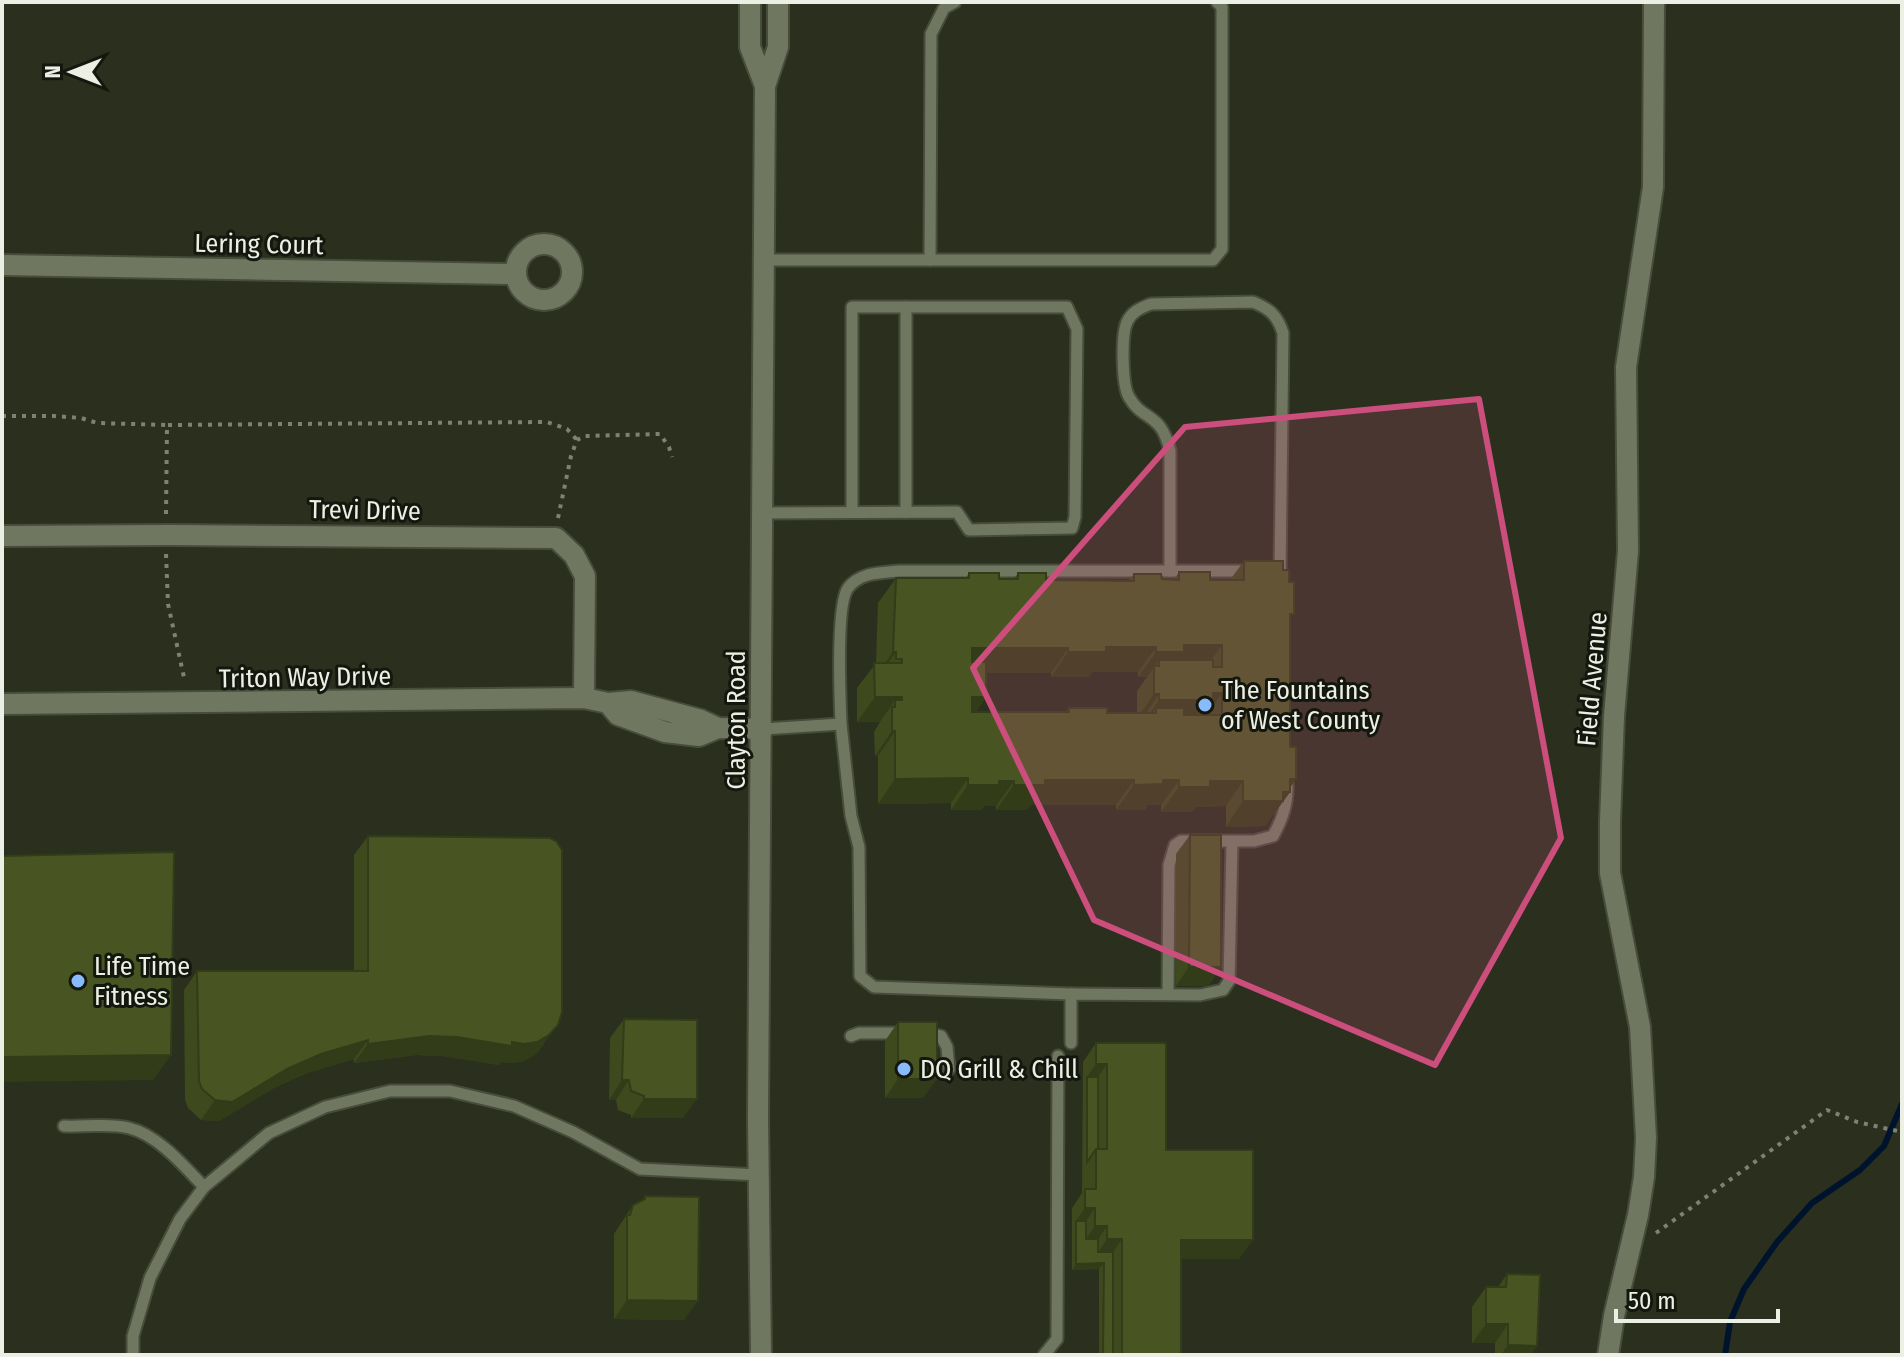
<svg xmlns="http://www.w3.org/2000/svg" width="1904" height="1357" font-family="'Fira Sans Condensed',sans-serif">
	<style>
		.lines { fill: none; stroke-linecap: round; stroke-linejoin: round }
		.stream { stroke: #00132d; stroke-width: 6 }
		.service-casing { stroke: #474c3b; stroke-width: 15 }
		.minor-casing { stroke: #474c3b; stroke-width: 24 }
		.secondary-casing { stroke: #474c3b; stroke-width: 24 }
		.path { stroke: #7d8272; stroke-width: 4; stroke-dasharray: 4 6; stroke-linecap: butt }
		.service { stroke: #707761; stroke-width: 11 }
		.minor { stroke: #707761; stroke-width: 20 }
		.secondary { stroke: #707761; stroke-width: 20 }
		.wall { fill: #3e491e; fill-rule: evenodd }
		.shaded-wall { fill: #323c18 }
		.building { fill: #485523; stroke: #323c18; stroke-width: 2; fill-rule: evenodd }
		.marked { fill: #cc4e7d; fill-opacity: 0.2; stroke: #cc4e7d; stroke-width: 6; stroke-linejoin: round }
		.poi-dot { fill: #87bbfb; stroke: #14170e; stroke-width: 3 }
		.labels { text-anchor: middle; stroke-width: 6; stroke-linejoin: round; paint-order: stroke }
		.street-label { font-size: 26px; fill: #ecf0e4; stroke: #14170e }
		.poi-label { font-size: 26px; fill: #ecf0e4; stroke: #14170e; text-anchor: start }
	</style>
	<rect width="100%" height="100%" fill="#2a301d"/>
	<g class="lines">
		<path class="stream" d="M1725 1355 1730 1322 1744 1289 1777 1242 1812 1203 1860 1170 1884 1146 1902 1104"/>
		<defs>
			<g id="service">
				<path d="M763 260H1213L1222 249V7L1217 2"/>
				<path d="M930 260 931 34 944 8 955 2"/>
				<path d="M906 512V307"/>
				<path d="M763 513 957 512 969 530 1072 528 1075 517 1077 329 1067 307H852V512"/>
				<path d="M1170 571V451C1161 411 1143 422 1129 397 1122 386 1121 335 1127 322 1132 311 1141 308 1151 304L1253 302C1270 309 1277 315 1283 333L1280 574"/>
				<path d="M841 724 851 816 859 847 860 976 874 987 1071 994"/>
				<path d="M763 729 841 724C840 700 836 604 848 588 860 572 881 573 899 571H1251"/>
				<path d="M1168 994 1169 865 1175 845 1181 841H1254L1273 836C1283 818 1288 803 1287 782"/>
				<path d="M925 1033 941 1036 947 1047 949 1069"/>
				<path d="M851 1036 859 1033H904"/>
				<path d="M1071 1043V994L1200 995 1223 990 1229 981 1232 842"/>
				<path d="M64 1126C85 1127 109 1123 129 1128 158 1135 184 1166 204 1187"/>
				<path d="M133 1355V1336L150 1278 180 1219 204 1187 269 1133 325 1107 390 1091H450L514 1106 573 1132 640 1169 759 1175"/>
				<path d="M1044 1355 1057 1339 1058 1056"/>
			</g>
			<g id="minor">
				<circle cx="544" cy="272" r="28"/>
				<path d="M2 265 516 274"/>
				<path d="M2 536 170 535 556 538 574 555 585 576 584 698"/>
				<path d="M608 703 618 715 665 732 699 736 718 728"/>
				<path d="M2 704 584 698 608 703 631 701 701 720 718 728 763 729"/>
				<path d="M1608 1355 1614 1316 1638 1215 1644 1177 1646 1138 1640 1027 1610 873V822L1614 716 1628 551 1626 367 1653 187 1654 2"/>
			</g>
			<g id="secondary">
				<path d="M750 2V47L765 86"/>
				<path d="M761 1355 758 1118 765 86 778 47V2"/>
			</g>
		</defs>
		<use href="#service" class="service-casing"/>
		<use href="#minor" class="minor-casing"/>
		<use href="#secondary" class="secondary-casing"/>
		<g class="path">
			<path d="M2 416H54L81 418 97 423 167 425"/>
			<path d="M166 514 167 425 547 422 567 429 577 440"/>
			<path d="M558 518 571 456 577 440 585 436 660 434 669 447 672 457"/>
			<path d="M166 554 168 604 185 682"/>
			<path d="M1656 1233 1827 1110 1857 1122 1902 1132"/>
		</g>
		<use href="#service" class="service"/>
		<use href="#minor" class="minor"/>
		<use href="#secondary" class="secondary"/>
	</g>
	<g class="wall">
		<path d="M1244 561 1283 570 1290 619V747L1296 779 1290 788V792L1265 826 1226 827V806L1196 807 1192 812H1161V805H1148L1145 810H1116V805H1031L1027 810H996V806H984L981 810H951V803L878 804V756H875L874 732 880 722H857V688L876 663 878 603 896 578H966L969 573 999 579H1014L1018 573 1046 580H1129L1134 574 1162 579 1174 580 1179 572 1210 580H1230ZM1092 672H1138V677H1147L1137 691V713H1107L1069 708 1066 712H976L986 697V673H1051V677H1089Z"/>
		<path d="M1190 835 1221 967 1208 986H1176V854Z"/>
		<path d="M368 836 544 1044 536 1054 524 1061 511 1063 501 1062 499 1065 443 1056 416 1055 354 1063V1059L307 1073 274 1088 219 1121 201 1120 188 1108 185 1100 184 990 197 971H354V855Z"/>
		<path d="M624 1019 683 1118H631V1115L618 1110 616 1100H609L610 1038Z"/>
		<path d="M898 1022 923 1098H885V1041Z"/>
		<path d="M1096 1043 1239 1259H1181V1355H1099V1269L1072 1270V1208L1082 1193 1083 1062Z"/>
		<path d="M645 1196 684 1320 614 1319V1234L633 1205 643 1201Z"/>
		<path d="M1507 1274 1531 1355H1495V1343H1472V1307L1486 1287H1498Z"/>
	</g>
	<g class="shaded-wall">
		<path d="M1184 645H1222L1204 670 1159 666V660L1147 677H1138L1156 652Z"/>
		<path d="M1106 647H1156L1138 672H1092L1089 677H1051L1068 652Z"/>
		<path d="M972 648H1068L1051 673H954Z"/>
		<path d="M893 652H896L878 677H875Z"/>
		<path d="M1213 693H1222L1205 718 1156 713V708L1144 725H1142L1159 700Z"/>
		<path d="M1154 694H1159L1142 719H1137Z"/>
		<path d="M875 697H902L895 706V700L880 722H857Z"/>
		<path d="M972 697H986L968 723Z"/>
		<path d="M892 731H895L878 756H875Z"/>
		<path d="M968 778 951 803 878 804 895 779Z"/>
		<path d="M1290 779H1296L1286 792H1290L1265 826 1226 827 1243 801Z"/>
		<path d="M1045 780H1134L1116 805H1031L1027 810H996L1014 785Z"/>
		<path d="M1163 780H1179L1161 805H1148L1145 810H1116L1134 785Z"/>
		<path d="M999 781H1014L996 806H984L981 810H951L968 785Z"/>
		<path d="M1210 781H1243L1226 806 1196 807 1192 812H1161L1179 787Z"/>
		<path d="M1189 967H1221L1208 986H1176Z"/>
		<path d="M558 1025 536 1054 524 1061 511 1063 501 1062 499 1065 443 1056 416 1055 354 1063 368 1044 429 1036 457 1037 512 1042Z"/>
		<path d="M368 1040 354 1059 307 1073 274 1088 219 1121 201 1120 215 1100 321 1054Z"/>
		<path d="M171 1055 153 1080 2 1082V1057Z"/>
		<path d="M1096 1064H1107L1094 1083 1087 1077Z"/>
		<path d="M898 1079H937L923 1098H885Z"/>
		<path d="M622 1080H629L616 1100H609Z"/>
		<path d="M644 1099H697L683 1118H631Z"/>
		<path d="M1085 1208H1095L1082 1227 1076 1221Z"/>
		<path d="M1095 1226H1107L1094 1245H1082Z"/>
		<path d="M1107 1239H1122L1109 1258H1094Z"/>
		<path d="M1181 1240H1253L1239 1259H1168Z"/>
		<path d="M1104 1263 1099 1269 1072 1270 1076 1264Z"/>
		<path d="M627 1300 698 1301 684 1320 614 1319Z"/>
		<path d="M1486 1324H1508L1495 1343H1472Z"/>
		<path d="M1508 1345 1537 1346 1531 1355H1501Z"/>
	</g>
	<g class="building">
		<path d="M1244 561H1283V570H1289V582H1294V614H1290V747H1296V779H1290V792H1283V801H1243V781H1210V787H1179V780H1163V784L1134 785V780H1045V785H1014V781H999V785H968V778L895 779V731H892V707H895V700H902V697H875L874 663H902V659H896V652H893L896 578H969V573H999V579H1018V573H1046V580L1134 581V574H1161L1162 579 1179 580V572H1210V580H1244ZM1184 645H1222V667H1213V660H1159V666H1154V694H1159V700H1213V693H1222V715H1184V708H1156V713H1107V708H1069V712H972V697H986V662H972V648H1068V652H1106V647H1156V652H1184Z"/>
		<path d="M1190 835H1221V967H1189Z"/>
		<path d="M368 836 550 838 556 841 562 850V1012L558 1025 549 1035 537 1042 524 1044 512 1042V1046L457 1037 429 1036 368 1044V1040L321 1054 287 1069 232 1102 215 1100 202 1089 199 1081 197 971H368Z"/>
		<path d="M174 852 171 1055 2 1057V856Z"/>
		<path d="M624 1019 697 1020V1099H644V1096L631 1091 629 1080H622Z"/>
		<rect x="898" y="1022" width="39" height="57"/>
		<path d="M1096 1043H1166V1150H1253V1240H1181V1355H1122V1239H1107V1226H1095V1208H1085V1189H1096V1149H1107V1064H1096Z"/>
		<path d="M1087 1077H1098V1149H1096L1087 1162Z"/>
		<path d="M645 1196 699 1197 698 1301 627 1300V1215H630L633 1205 645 1199Z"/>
		<path d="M1076 1221H1086V1239H1098V1252H1113V1355H1103L1104 1263 1076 1264Z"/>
		<path d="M1507 1274 1540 1275 1537 1346 1508 1345V1324H1486V1287H1506Z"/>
	</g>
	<path class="marked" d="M1479 399 1561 838 1435 1065 1094 920 973 668 1185 427Z"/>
	<g class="poi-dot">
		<circle cx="1205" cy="705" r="8"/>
		<circle cx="78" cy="981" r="8"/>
		<circle cx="904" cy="1069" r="8"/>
	</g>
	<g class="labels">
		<g class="street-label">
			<text transform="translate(259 244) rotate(1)" y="9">Lering Court</text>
			<text transform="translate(365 510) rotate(1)" y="9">Trevi Drive</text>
			<text transform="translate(305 677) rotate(-1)" y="9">Triton Way Drive</text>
			<text transform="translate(1592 679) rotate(-85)" y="9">Field Avenue</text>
			<text transform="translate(736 720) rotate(-90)" y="9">Clayton Road</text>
		</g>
		<g class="poi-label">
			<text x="1221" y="699">The Fountains<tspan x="1221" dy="30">of West County</tspan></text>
			<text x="94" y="975">Life Time<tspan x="94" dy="30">Fitness</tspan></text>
			<text x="920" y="1078">DQ Grill &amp; Chill</text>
		</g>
	</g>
	<rect width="1904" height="1357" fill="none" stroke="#ecf0e4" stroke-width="8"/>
	<g transform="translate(72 72) rotate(270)" stroke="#14170e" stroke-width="6" paint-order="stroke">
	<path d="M0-6L14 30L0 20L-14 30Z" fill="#ecf0e4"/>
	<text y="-12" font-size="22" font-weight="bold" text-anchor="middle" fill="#ecf0e4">N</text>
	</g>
	<path d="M1616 1309v12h162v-12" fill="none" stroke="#ecf0e4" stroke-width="4"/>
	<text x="1628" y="1309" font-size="24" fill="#ecf0e4" stroke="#14170e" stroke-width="6" paint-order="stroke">50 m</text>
</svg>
